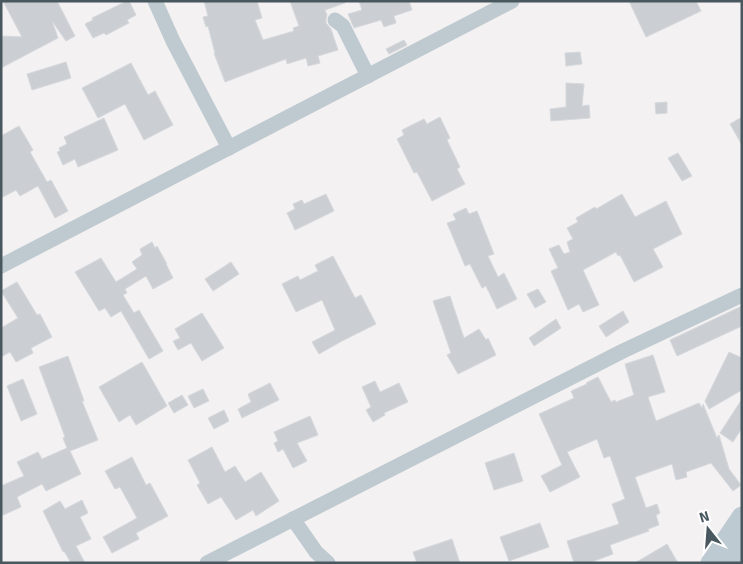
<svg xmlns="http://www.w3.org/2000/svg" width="743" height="564" font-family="Signika,sans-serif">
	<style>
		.building { fill: #cbcfd3; stroke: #d5d8dc }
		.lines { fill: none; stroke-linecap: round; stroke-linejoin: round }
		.street { stroke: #bfcad0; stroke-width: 15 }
		.secondary { stroke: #bdcad2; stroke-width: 21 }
	</style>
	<rect width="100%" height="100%" fill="#f3f1f1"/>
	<g class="building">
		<path d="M3 1H57L75 36 66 41 52 21 58 38 1 68V36L22 37Z"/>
		<path d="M127 1H129L136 15 127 20 129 23 106 35 104 33 93 38 85 24 93 20 92 18Z"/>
		<path d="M204 1H257L262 18 255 20 263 40 294 31 293 28 299 26 290 1H345V3L325 10 327 15 326 19V23L331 29 338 50 318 56 320 63 308 66 306 58 287 64 286 59 225 82 214 53H215L208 26 206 27 203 17 208 16Z"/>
		<path d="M359 1H409L412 10 394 16 396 23 384 27 381 20 354 28 348 14 362 10Z"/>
		<path d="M629 1H696L701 11 646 37Z"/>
		<path d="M404 40 407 45 389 54 386 49Z"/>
		<path d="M580 52 582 64 566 66 565 53Z"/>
		<path d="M66 62 71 78 32 90 27 74Z"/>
		<path d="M131 63 148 95 155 91 173 125 144 140 125 104 98 118 82 88Z"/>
		<path d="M566 83 584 84 582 106 589 105 590 118 551 121 550 109 566 107Z"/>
		<path d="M667 102V113L656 114 655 103Z"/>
		<path d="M440 117 450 138 447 140 460 167 457 169 465 184 432 201 417 172 414 173 397 139 404 135 402 130 424 119 427 124Z"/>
		<path d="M742 117V145L730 124Z"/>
		<path d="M104 118 118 150 78 167 75 159 63 165 57 152 60 151 59 148 67 144 64 137Z"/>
		<path d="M19 126 33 150 30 152 47 182 51 180 68 211 55 218 38 186 20 196 16 190 1 198V136Z"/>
		<path d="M678 153 692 176 682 181 668 158Z"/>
		<path d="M326 194 334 211 295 230 287 213 295 209 293 204 302 200 304 204Z"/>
		<path d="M622 194 635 217 666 201 682 234 653 249 663 267 634 282 620 255 618 256 616 252 583 270 599 305 583 312 579 304 568 310 551 271 558 268 549 249 559 245 564 254 570 252 567 242 573 239 567 228 578 222 576 218 595 207 596 209Z"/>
		<path d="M466 208 469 214 477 211 494 254 488 256 498 277 504 273 517 299 497 309 486 286 482 288 470 264 465 266 447 223 456 220 453 214Z"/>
		<path d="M152 242 155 248 157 246 167 264H166L173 278 153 289 146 276 125 289 127 293 123 295 134 313 139 310 163 351 149 359 121 311 111 317 105 308 99 311 75 272 101 258 116 282 137 269 132 262 142 255 140 249Z"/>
		<path d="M333 256 355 298 361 295 376 324 342 341 319 354 312 342 335 330 322 300 296 312 282 284 298 276 300 280 318 271 315 265Z"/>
		<path d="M231 262 239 274 213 291 205 279Z"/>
		<path d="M17 282 37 315 40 314 52 337 31 348 33 353 16 362 10 352 1 357V328L18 318 1 291Z"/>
		<path d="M538 289 546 302 535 308 527 294Z"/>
		<path d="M450 296 464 338 479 329 486 340 488 338 496 355 458 374 447 355 451 353 433 301Z"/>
		<path d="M742 306V326L677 356 670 340Z"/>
		<path d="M623 311 629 322 606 337 599 326Z"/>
		<path d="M202 313 224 348 202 361 191 343 178 350 173 341 180 338 175 329Z"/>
		<path d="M556 319 561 328 534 346 529 338Z"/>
		<path d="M729 352 742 358V390L709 409 705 401Z"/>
		<path d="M653 355 665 392 648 397 656 421 699 403 702 408 703 404 717 438 719 435 729 469 741 485 733 491 711 463 686 472 687 477 676 480 672 464 635 477 646 508 657 504 660 513 656 515 659 525 648 529 649 531 610 545 613 554 589 563H574L567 541 619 524 612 504 625 499 610 456 604 458 597 439 567 452 580 477 550 492 541 476 562 465 539 414 574 398 571 391 587 384 586 383 598 377 611 402 615 400 616 402 634 395 625 364Z"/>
		<path d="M68 356 84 401H82L98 440 70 451 81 474 46 491 42 484 17 497 21 507 1 516V486L24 476 17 462 38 452 42 459 67 448 63 438 65 437 61 426 39 367Z"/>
		<path d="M142 362 167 406 136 425 130 415 119 422 99 387Z"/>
		<path d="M23 379 37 414 21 421 7 386Z"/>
		<path d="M375 381 380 392 399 383 408 402 384 413 385 415 373 422 366 410 371 407 362 387Z"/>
		<path d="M270 383 279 400 242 418 238 409 251 402 248 394Z"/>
		<path d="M203 389 209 401 194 408 188 396Z"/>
		<path d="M182 395 188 405 174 413 168 403Z"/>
		<path d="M742 399V428L733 442 720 433Z"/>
		<path d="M224 410 229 421 214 429 208 418Z"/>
		<path d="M310 416 318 435 297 443 307 461 293 468 283 449 278 452 274 443 278 441 274 432Z"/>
		<path d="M212 447 225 472 235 466 245 482 261 472 279 501 256 516 253 510 236 520 221 497 208 504 197 485 200 483 188 460Z"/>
		<path d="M514 453 523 481 494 490 485 463Z"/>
		<path d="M132 457 146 485 150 483 168 516 136 533 139 539 112 553 103 537 137 518 120 487 115 489 105 471Z"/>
		<path d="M82 500 88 513 80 517 91 539 76 546 85 563H71L64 551 63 552 43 511 60 501 65 509Z"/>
		<path d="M540 523 549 547 509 561 500 537Z"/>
		<path d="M452 539 460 563H417L413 552Z"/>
		<path d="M667 544 678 563H635L662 547Z"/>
	</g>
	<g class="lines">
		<g class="street">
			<path d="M155 1 173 41 229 148"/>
			<path d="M335 20 343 26 368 76"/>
			<path d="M1 266 512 1"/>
			<path d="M293 519 316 552 328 563"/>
			<path d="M207 563 623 351 742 295"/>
		</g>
		<g class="secondary">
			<path d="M711 563 742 517"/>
			<path d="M732 563 742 548"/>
		</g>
	</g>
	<rect width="743" height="564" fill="none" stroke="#49575f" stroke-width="5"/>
	<g transform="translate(708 529) rotate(343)" stroke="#ffffff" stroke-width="4" paint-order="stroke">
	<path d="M0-4L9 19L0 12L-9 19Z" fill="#49575f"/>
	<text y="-8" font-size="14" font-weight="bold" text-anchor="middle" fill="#49575f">N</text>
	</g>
</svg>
